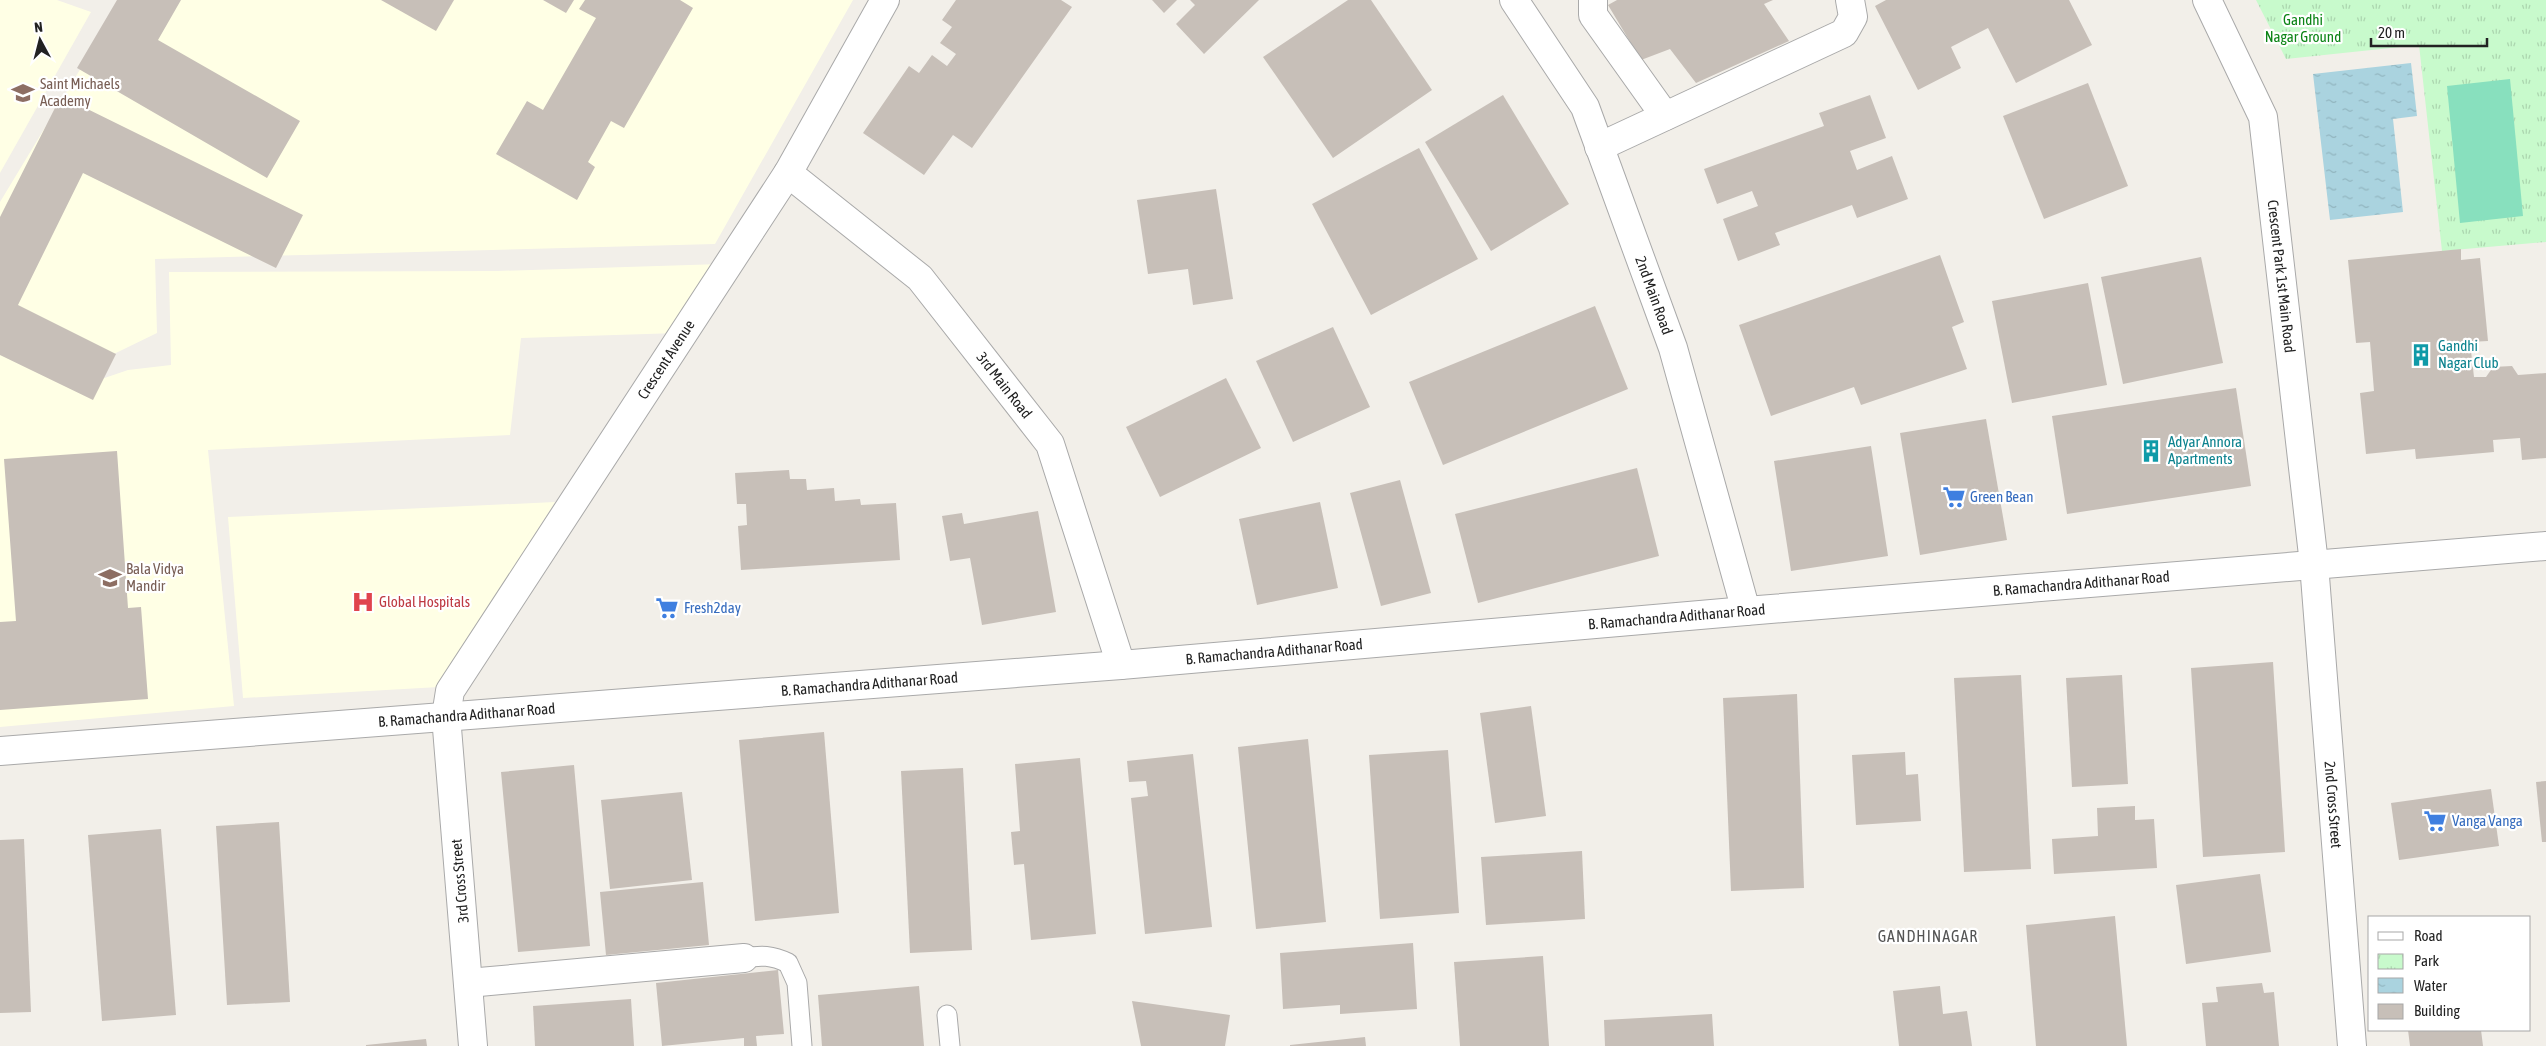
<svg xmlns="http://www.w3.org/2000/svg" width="2546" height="1046" font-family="'Asap Condensed',sans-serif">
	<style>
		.education { fill: #ffffe5 }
		.park { fill: url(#park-tufts) }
		.pitch { fill: #88e0be }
		.water { fill: url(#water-ripples) }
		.building { fill: #c7bfb8 }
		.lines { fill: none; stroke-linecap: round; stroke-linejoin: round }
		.lane-casing { stroke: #a9a9a9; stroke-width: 21 }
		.street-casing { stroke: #a9a9a9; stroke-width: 30 }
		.lane { stroke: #fff; stroke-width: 19 }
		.street { stroke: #fff; stroke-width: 28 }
		.labels { text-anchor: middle; stroke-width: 4.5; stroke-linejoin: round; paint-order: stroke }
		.park-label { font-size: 15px; fill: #0c8416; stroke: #fff }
		.education-label { font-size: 15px; fill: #785e54; stroke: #fff; text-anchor: start }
		.street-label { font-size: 15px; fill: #222; stroke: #fff }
		.culture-label { font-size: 15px; fill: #0d838f; stroke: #fff; text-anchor: start }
		.shop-label { font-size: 15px; fill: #366cbe; stroke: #fff; text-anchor: start }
		.health-label { font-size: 15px; fill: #be3a42; stroke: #fff; text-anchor: start }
		.neighbourhood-label { font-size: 16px; letter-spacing: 1px; fill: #555; stroke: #fff }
	</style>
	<defs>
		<pattern id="park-tufts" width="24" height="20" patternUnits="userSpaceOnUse" patternTransform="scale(1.25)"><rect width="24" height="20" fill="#c8facc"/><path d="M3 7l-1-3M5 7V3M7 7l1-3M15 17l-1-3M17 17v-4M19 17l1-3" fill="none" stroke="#acd6af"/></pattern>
		<pattern id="water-ripples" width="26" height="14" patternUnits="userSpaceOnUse" patternTransform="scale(1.25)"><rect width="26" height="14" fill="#aad3df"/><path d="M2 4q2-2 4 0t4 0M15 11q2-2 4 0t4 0" fill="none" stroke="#92b5bf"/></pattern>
	</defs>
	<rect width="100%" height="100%" fill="#f2efe9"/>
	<g class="education">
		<path d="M0 0H57L91 12 0 173Z"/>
		<path d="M122 0H853L715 244 155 259 157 333 83 369 0 341V202Z"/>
		<path d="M721 264 678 333 521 338 510 435 208 450 234 706 0 727V352L78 387 128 370 171 365 169 272 497 271Z"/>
		<path d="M555 502 439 687 243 698 228 517Z"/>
	</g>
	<path class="park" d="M2256 0H2546V242L2442 251 2419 45 2286 59Z"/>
	<path class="pitch" d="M2510 79 2523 216 2460 223 2447 86Z"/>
	<path class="water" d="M2411 63 2417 116 2393 119 2403 212 2330 220 2313 74Z"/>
	<g class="building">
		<path d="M117 0H181L158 40 300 121 267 178 77 68Z"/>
		<path d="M381 0H454L436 31Z"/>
		<path d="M543 0H574L566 13Z"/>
		<path d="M585 0H680L693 8 624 128 611 121 588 162 595 167 577 200 496 154 527 101 543 110 596 18 579 9Z"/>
		<path d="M956 0H1061L1072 7 972 148 953 135 924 175 863 133 909 66 919 73 932 55 947 66 956 54 940 43 952 27 942 20Z"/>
		<path d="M1152 0H1177L1164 13Z"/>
		<path d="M1190 0H1259L1204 54 1176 24 1195 5Z"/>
		<path d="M1348 0H1371L1432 90 1333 158 1263 57Z"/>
		<path d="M1617 0H1773L1764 4 1789 41 1696 83 1670 49 1641 60 1608 5Z"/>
		<path d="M1886 0H2069L2092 45 2016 83 1988 28 1951 47 1961 68 1918 90 1875 6Z"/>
		<path d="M2088 83 2128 186 2044 219 2003 116Z"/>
		<path d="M1503 95 1569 204 1491 251 1425 142Z"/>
		<path d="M1870 95 1886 138 1850 151 1857 170 1892 156 1908 199 1857 218 1852 205 1775 233 1780 245 1738 261 1723 219 1758 206 1752 191 1717 204 1704 169 1824 126 1819 113Z"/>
		<path d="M61 96 303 215 276 268 83 173 18 305 116 354 93 400 0 355V217Z"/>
		<path d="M1419 148 1478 259 1371 315 1312 204Z"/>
		<path d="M1216 189 1233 299 1193 305 1188 269 1148 274 1137 200Z"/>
		<path d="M2461 249V260L2480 258 2488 341 2470 342 2474 377H2486L2493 367 2512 366 2518 375 2546 373V458L2522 460 2520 438 2493 440 2494 452 2416 459 2415 449 2366 454 2360 393 2374 391 2370 342 2356 343 2348 260Z"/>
		<path d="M1940 255 1964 322 1952 327 1967 369 1861 405 1854 387 1771 416 1739 325Z"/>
		<path d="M2201 257 2223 363 2123 384 2101 277Z"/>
		<path d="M2088 283 2107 385 2012 403 1992 301Z"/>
		<path d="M1595 306 1628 389 1443 465 1409 382Z"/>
		<path d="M1333 327 1370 407 1293 442 1256 361Z"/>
		<path d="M1226 378 1261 448 1160 497 1126 427Z"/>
		<path d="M2236 388 2251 486 2067 514 2052 416Z"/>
		<path d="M1986 419 2007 540 1920 555 1900 433Z"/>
		<path d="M1871 446 1888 556 1791 571 1774 461Z"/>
		<path d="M117 451 128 608 141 607 148 699 0 710V622L16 621 4 459Z"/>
		<path d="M1637 468 1659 556 1478 603 1455 514Z"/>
		<path d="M789 470 790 479H806L807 490 834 488 835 501 860 499 861 505 896 503 900 560 741 570 738 526 747 525 746 504H737L735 473Z"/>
		<path d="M1400 480 1431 593 1381 606 1350 493Z"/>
		<path d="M1320 502 1338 588 1257 605 1239 519Z"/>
		<path d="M1038 511 1056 612 982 625 970 558 950 561 942 516 962 513 964 524Z"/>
		<path d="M2273 662 2285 852 2203 857 2191 668Z"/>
		<path d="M2021 675 2031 869 1964 872 1954 678Z"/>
		<path d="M2122 675 2128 784 2072 787 2066 678Z"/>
		<path d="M1797 694 1804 888 1731 891 1723 698Z"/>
		<path d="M1531 706 1546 816 1495 823 1480 713Z"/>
		<path d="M824 732 839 913 755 921 739 740Z"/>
		<path d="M1308 739 1326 922 1256 929 1238 747Z"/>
		<path d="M1448 750 1459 913 1380 919 1369 755Z"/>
		<path d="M1905 752 1906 775 1918 774 1921 821 1856 825 1852 755Z"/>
		<path d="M1193 754 1212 927 1145 934 1131 798 1148 796 1146 781 1129 782 1127 761Z"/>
		<path d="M1080 758 1096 934 1031 940 1024 864 1014 865 1011 832 1020 831 1015 764Z"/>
		<path d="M574 765 590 946 518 952 501 772Z"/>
		<path d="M963 768 972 950 910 953 901 771Z"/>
		<path d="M2546 781V842H2542L2536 782Z"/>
		<path d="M2491 789 2499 846 2399 860 2391 803Z"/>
		<path d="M682 792 692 880 610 889 601 800Z"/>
		<path d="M2135 806V820L2154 819 2157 868 2054 874 2052 839 2098 836 2097 808Z"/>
		<path d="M279 822 290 1002 227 1005 216 826Z"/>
		<path d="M161 829 176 1015 102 1021 88 835Z"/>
		<path d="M24 839 31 1012 0 1013V840Z"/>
		<path d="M1582 851 1585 919 1486 925 1481 857Z"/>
		<path d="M2260 874 2271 952 2186 964 2176 885Z"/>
		<path d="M703 882 709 945 606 955 600 892Z"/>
		<path d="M2115 916 2127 1046H2036L2026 925Z"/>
		<path d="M1413 943 1417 1009 1340 1014V1005L1283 1009 1280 953Z"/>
		<path d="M1543 956 1549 1046H1460L1454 962Z"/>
		<path d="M778 970 784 1034 756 1036 757 1046H744V1038L662 1046 656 983Z"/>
		<path d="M2262 983 2264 993 2274 992 2279 1046H2206L2202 1003 2218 1002 2216 987Z"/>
		<path d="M919 986 924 1046H822L818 995Z"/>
		<path d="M1940 986 1943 1014 1967 1011 1972 1046H1899L1893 991Z"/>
		<path d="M631 999 634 1046H535L533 1006Z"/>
		<path d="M1132 1001 1230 1015 1225 1046H1141Z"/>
		<path d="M1712 1014 1714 1046H1605L1604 1020Z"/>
		<path d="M2408 1030H2481L2483 1046H2410Z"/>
		<path d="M1365 1037 1366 1046H1290V1045Z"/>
		<path d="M426 1039 427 1046H366V1045Z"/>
	</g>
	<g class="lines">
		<defs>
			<g id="lane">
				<path d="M744 958C761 955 772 955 788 963L797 983 802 1046"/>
				<path d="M947 1015 950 1046"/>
			</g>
			<g id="street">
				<path id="s1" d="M1514 0 1585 107 1673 348 1746 611"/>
				<path d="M1593 0V15L1665 116"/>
				<path id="s2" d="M2207 0 2263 117 2314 564 2352 1046"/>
				<path d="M1599 147 1844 33 1853 17 1850 0"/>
				<path id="s3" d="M788 173 920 278 1050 444 1121 665"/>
				<path id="s4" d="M0 751 1121 665 1746 611 2546 546"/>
				<path d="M468 983 744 958"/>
				<path id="s5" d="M473 1046 446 716 450 691 788 173 885 0"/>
			</g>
		</defs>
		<use href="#lane" class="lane-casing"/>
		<use href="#street" class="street-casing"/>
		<use href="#lane" class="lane"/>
		<use href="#street" class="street"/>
	</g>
	<defs>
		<symbol id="school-bare" viewBox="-9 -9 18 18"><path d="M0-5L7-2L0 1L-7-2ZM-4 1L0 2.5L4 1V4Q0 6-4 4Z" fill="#8d6e63" stroke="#fff" stroke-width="2.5" paint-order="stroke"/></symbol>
		<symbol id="building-bare" viewBox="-9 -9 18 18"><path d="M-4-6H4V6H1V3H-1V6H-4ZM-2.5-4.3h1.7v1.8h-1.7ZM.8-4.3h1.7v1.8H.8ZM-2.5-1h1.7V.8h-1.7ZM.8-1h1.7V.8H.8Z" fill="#0f9aa8" stroke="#fff" stroke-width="2.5" paint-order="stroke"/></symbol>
		<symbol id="supermarket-bare" viewBox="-9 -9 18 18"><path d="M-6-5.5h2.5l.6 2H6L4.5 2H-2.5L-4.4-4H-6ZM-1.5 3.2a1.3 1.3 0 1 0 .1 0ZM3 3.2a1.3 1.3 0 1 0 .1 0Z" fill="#3f7fe0" stroke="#fff" stroke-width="2.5" paint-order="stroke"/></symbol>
		<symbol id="hospital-bare" viewBox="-9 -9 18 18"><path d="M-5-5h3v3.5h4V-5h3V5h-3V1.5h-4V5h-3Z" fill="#e0444e" stroke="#fff" stroke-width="2.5" paint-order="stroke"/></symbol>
	</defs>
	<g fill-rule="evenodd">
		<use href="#school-bare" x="7" y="77" width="32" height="32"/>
		<use href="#building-bare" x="2405" y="339" width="32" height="32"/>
		<use href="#building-bare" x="2135" y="435" width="32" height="32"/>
		<use href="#supermarket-bare" x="1938" y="481" width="32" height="32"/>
		<use href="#school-bare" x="94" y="562" width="32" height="32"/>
		<use href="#hospital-bare" x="347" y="586" width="32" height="32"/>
		<use href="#supermarket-bare" x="651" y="592" width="32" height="32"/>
		<use href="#supermarket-bare" x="2419" y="805" width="32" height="32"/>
	</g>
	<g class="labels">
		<g class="park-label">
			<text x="2303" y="25">Gandhi<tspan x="2303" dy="17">Nagar Ground</tspan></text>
		</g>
		<g class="education-label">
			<text x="40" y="89">Saint Michaels<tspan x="40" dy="17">Academy</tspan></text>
			<text x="126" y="574">Bala Vidya<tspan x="126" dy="17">Mandir</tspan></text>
		</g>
		<g class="street-label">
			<text dy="5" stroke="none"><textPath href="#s2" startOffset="290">Crescent Park 1st Main Road</textPath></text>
			<text dy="5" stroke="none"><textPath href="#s1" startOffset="329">2nd Main Road</textPath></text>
			<text dy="5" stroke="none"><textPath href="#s5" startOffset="752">Crescent Avenue</textPath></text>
			<text dy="5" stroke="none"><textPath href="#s3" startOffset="305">3rd Main Road</textPath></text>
			<text dy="5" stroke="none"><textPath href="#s4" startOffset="2088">B. Ramachandra Adithanar Road</textPath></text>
			<text dy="5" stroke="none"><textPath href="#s4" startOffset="1682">B. Ramachandra Adithanar Road</textPath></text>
			<text dy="5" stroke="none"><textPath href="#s4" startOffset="1278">B. Ramachandra Adithanar Road</textPath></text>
			<text dy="5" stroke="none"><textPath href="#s4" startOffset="872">B. Ramachandra Adithanar Road</textPath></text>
			<text dy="5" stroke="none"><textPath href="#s4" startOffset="468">B. Ramachandra Adithanar Road</textPath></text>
			<text dy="5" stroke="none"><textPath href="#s2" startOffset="821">2nd Cross Street</textPath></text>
			<text transform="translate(460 881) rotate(-95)" y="5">3rd Cross Street</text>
		</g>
		<g class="culture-label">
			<text x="2438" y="351">Gandhi<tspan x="2438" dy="17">Nagar Club</tspan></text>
			<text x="2168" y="447">Adyar Annora<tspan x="2168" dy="17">Apartments</tspan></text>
		</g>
		<g class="shop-label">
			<text x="1970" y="502">Green Bean</text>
			<text x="684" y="613">Fresh2day</text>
			<text x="2452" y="826">Vanga Vanga</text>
		</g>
		<g class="health-label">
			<text x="379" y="607">Global Hospitals</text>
		</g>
		<g class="neighbourhood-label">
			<text x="1928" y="942">GANDHINAGAR</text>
		</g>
	</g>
	<rect x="2368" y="916" width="162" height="115" fill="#ffffff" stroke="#a7a7a7"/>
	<rect x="2378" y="932" width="25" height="8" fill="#ffffff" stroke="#a7a7a7"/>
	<text x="2414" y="941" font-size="15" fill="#222222">Road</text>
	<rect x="2378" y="954" width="25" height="15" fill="url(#park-tufts)" stroke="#a7a7a7"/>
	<text x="2414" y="966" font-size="15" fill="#222222">Park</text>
	<rect x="2378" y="978" width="25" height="15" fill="url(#water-ripples)" stroke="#a7a7a7"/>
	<text x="2414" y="991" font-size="15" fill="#222222">Water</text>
	<rect x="2378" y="1004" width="25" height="15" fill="#c7bfb8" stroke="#a7a7a7"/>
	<text x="2414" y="1016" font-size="15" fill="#222222">Building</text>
	<g transform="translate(40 40) rotate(353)" stroke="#ffffff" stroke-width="4" paint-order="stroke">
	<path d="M0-4L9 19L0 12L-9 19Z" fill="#222222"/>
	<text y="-8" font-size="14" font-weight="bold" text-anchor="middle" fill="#222222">N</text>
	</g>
	<path d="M2371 38v8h116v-8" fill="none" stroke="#222222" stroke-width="2.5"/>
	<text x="2378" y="38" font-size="15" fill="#222222" stroke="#ffffff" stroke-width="4" paint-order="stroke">20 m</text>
</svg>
